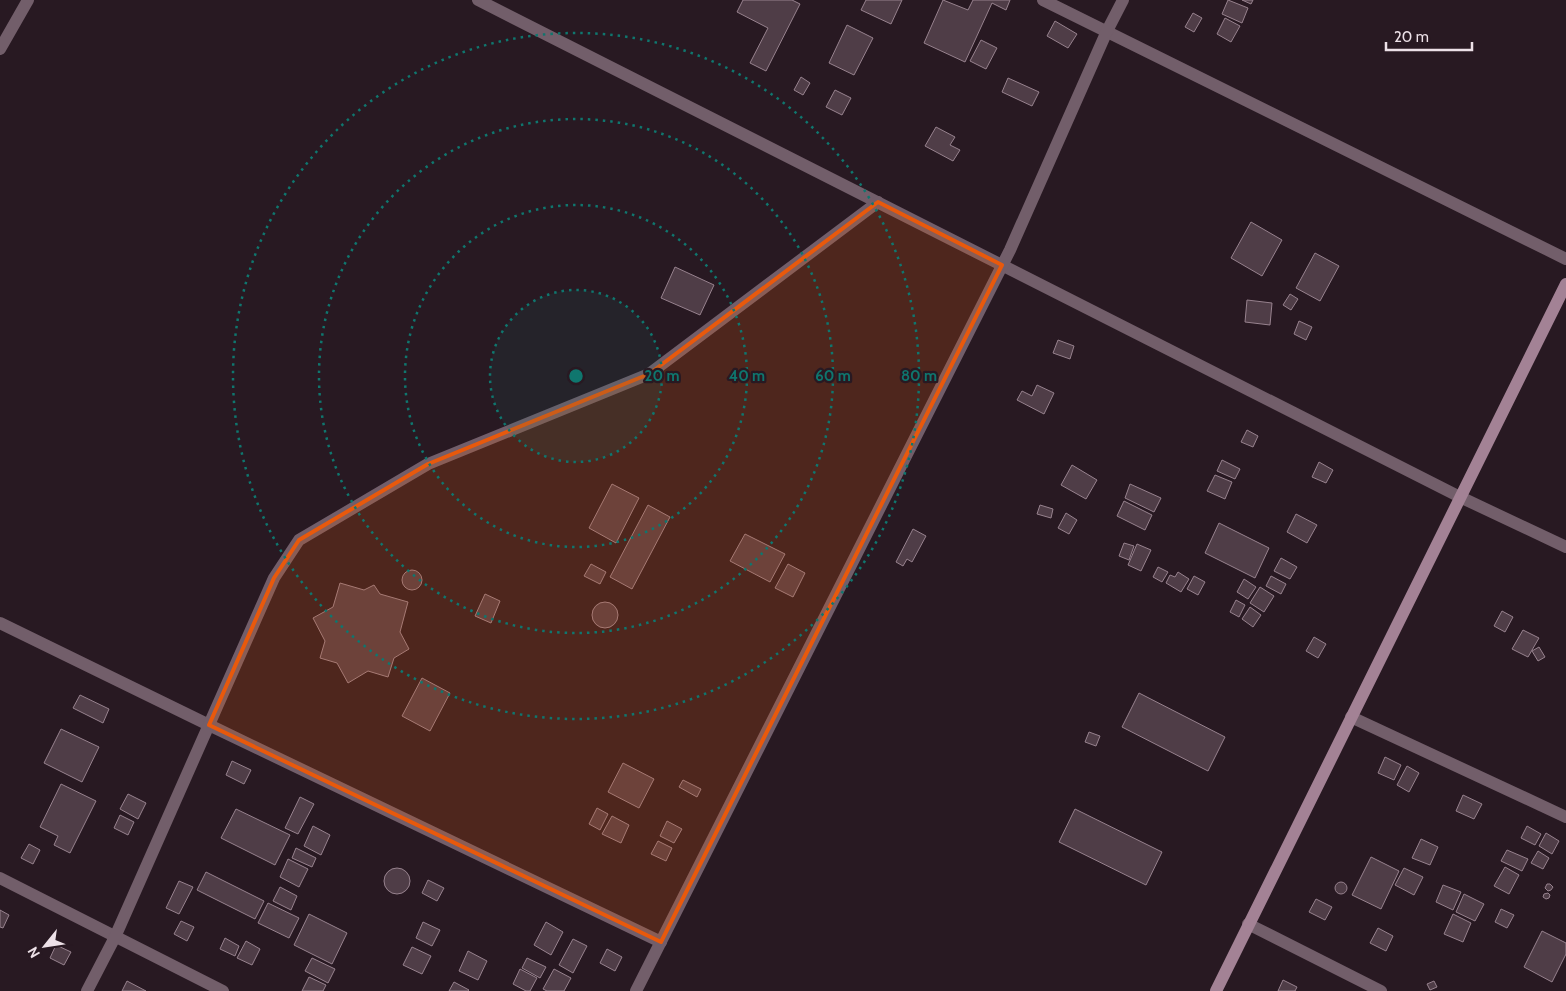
<svg xmlns="http://www.w3.org/2000/svg" width="1566" height="991" font-family="Cabin,sans-serif">
	<style>
		.building { fill: #4f3d47; stroke: #97828e }
		.lines { fill: none; stroke-linecap: round; stroke-linejoin: round }
		.street { stroke: #725e6a; stroke-width: 12 }
		.secondary { stroke: #a38295; stroke-width: 12 }
		.marked { fill: #e8590c; fill-opacity: 0.2; stroke: #e8590c; stroke-width: 4; stroke-linejoin: round }
		.ring { fill: none; stroke: #0f766e; stroke-width: 2.5; stroke-dasharray: 2.5 5 }
		.centre { fill: #0f766e; stroke: #281922; stroke-width: 2.5 }
		.ring-label { font-size: 15px; text-anchor: middle; font-weight: bold; fill: #0f766e; stroke: #281922; stroke-width: 4.5; stroke-linejoin: round; paint-order: stroke }
	</style>
	<rect width="100%" height="100%" fill="#281922"/>
	<g class="building">
		<path d="M743 0H792L800 4 766 71 750 63 768 28 737 12Z"/>
		<path d="M866 0H902L891 24 861 10Z"/>
		<path d="M943 0 968 10 973 0H1010L1006 10 992 3 965 62 924 43Z"/>
		<path d="M1228 0 1248 8 1242 23 1222 14Z"/>
		<path d="M1242 0H1253L1251 4Z"/>
		<path d="M1193 13 1202 18 1194 32 1185 27Z"/>
		<path d="M1225 18 1240 26 1231 42 1217 34Z"/>
		<path d="M1055 21 1077 34 1068 48 1047 36Z"/>
		<path d="M847 25 873 38 854 75 829 63Z"/>
		<path d="M981 40 997 48 986 69 970 61Z"/>
		<path d="M801 77 810 83 803 95 794 90Z"/>
		<path d="M1008 78 1039 92 1032 106 1002 92Z"/>
		<path d="M835 90 851 98 842 115 826 107Z"/>
		<path d="M936 127 955 137 950 145 960 150 953 161 925 146Z"/>
		<path d="M1251 222 1282 240 1262 276 1231 258Z"/>
		<path d="M1315 253 1339 266 1320 301 1296 288Z"/>
		<path d="M675 267 714 285 700 315 661 298Z"/>
		<path d="M1290 294 1298 299 1291 310 1283 305Z"/>
		<path d="M1247 300 1272 303 1270 325 1245 322Z"/>
		<path d="M1299 321 1312 327 1306 340 1294 334Z"/>
		<path d="M1058 340 1074 346 1070 359 1053 353Z"/>
		<path d="M1037 385 1054 393 1044 414 1017 400 1022 391 1032 396Z"/>
		<path d="M1247 430 1258 436 1253 447 1241 442Z"/>
		<path d="M1222 460 1240 469 1235 479 1217 471Z"/>
		<path d="M1319 462 1333 470 1326 483 1312 477Z"/>
		<path d="M1072 465 1097 480 1086 499 1061 485Z"/>
		<path d="M1215 475 1232 482 1225 499 1207 491Z"/>
		<path d="M612 484 639 498 616 543 589 528Z"/>
		<path d="M1130 484 1161 498 1154 512 1125 498Z"/>
		<path d="M1124 501 1152 515 1145 530 1117 516Z"/>
		<path d="M648 505 670 517 632 589 610 577Z"/>
		<path d="M1040 505 1053 509 1051 518 1037 514Z"/>
		<path d="M1066 513 1077 520 1069 534 1058 528Z"/>
		<path d="M1296 514 1317 525 1307 543 1287 532Z"/>
		<path d="M1219 523 1269 548 1255 578 1205 553Z"/>
		<path d="M913 529 926 536 912 562 907 559 903 566 896 562Z"/>
		<path d="M745 534 785 554 770 582 730 561Z"/>
		<path d="M1124 543 1134 546 1129 560 1119 556Z"/>
		<path d="M1137 544 1151 550 1141 571 1128 565Z"/>
		<path d="M1281 558 1297 567 1290 579 1274 571Z"/>
		<path d="M591 564 606 572 600 584 584 576Z"/>
		<path d="M788 564 805 573 793 597 775 588Z"/>
		<path d="M1158 567 1168 572 1162 582 1153 577Z"/>
		<circle cx="412" cy="580" r="10"/>
		<path d="M1178 572 1189 579 1181 592 1166 583 1170 575 1175 577Z"/>
		<path d="M1194 576 1205 582 1198 595 1187 589Z"/>
		<path d="M1271 576 1286 584 1281 594 1266 586Z"/>
		<path d="M1244 579 1256 587 1248 599 1237 592Z"/>
		<path d="M340 583 364 590 374 585 380 594 408 602 400 632 409 649 394 658 388 677 368 671 348 683 337 663 320 658 325 641 313 618 333 607Z"/>
		<path d="M1260 587 1274 596 1264 612 1250 603Z"/>
		<path d="M485 594 500 601 491 623 475 616Z"/>
		<path d="M1236 600 1245 605 1239 617 1230 612Z"/>
		<circle cx="605" cy="615" r="13"/>
		<path d="M1250 607 1261 615 1253 627 1242 619Z"/>
		<path d="M1502 611 1513 617 1505 632 1494 626Z"/>
		<path d="M1523 630 1539 638 1528 657 1512 649Z"/>
		<path d="M1314 637 1326 644 1318 658 1306 651Z"/>
		<path d="M1539 647 1545 657 1538 661 1532 651Z"/>
		<path d="M422 678 450 693 430 731 402 716Z"/>
		<path d="M1139 693 1225 737 1208 771 1122 727Z"/>
		<path d="M80 695 109 709 103 723 73 708Z"/>
		<path d="M61 729 99 747 82 782 44 763Z"/>
		<path d="M1089 732 1100 736 1096 746 1085 742Z"/>
		<path d="M1385 757 1401 765 1394 780 1378 773Z"/>
		<path d="M232 761 251 770 244 784 226 775Z"/>
		<path d="M623 763 654 779 639 808 608 792Z"/>
		<path d="M1407 766 1419 773 1409 792 1397 785Z"/>
		<path d="M683 780 701 789 697 797 679 787Z"/>
		<path d="M61 784 96 801 70 853 54 845 58 836 40 827Z"/>
		<path d="M128 794 146 803 138 819 120 809Z"/>
		<path d="M1463 795 1482 804 1474 819 1456 811Z"/>
		<path d="M300 797 314 804 298 834 285 828Z"/>
		<path d="M597 808 608 814 600 830 589 824Z"/>
		<path d="M236 809 290 835 275 865 221 838Z"/>
		<path d="M1075 809 1162 852 1146 885 1059 842Z"/>
		<path d="M120 815 134 822 128 835 114 828Z"/>
		<path d="M612 816 629 825 621 843 602 834Z"/>
		<path d="M667 821 682 829 674 843 660 836Z"/>
		<path d="M313 826 330 835 321 855 304 846Z"/>
		<path d="M1527 826 1541 834 1535 845 1521 838Z"/>
		<path d="M1546 833 1559 841 1552 854 1539 846Z"/>
		<path d="M1421 839 1438 847 1430 865 1412 858Z"/>
		<path d="M658 841 672 848 666 861 651 854Z"/>
		<path d="M29 844 40 850 33 864 21 858Z"/>
		<path d="M296 848 316 858 312 867 292 858Z"/>
		<path d="M1507 850 1528 859 1522 871 1501 861Z"/>
		<path d="M1538 851 1549 858 1543 869 1531 863Z"/>
		<path d="M1371 857 1399 871 1381 909 1352 895Z"/>
		<path d="M288 859 308 869 299 887 280 877Z"/>
		<path d="M1505 867 1519 875 1509 894 1494 886Z"/>
		<circle cx="397" cy="881" r="13"/>
		<path d="M1404 868 1423 877 1414 895 1395 885Z"/>
		<path d="M206 872 264 901 255 919 197 890Z"/>
		<path d="M428 880 444 888 437 901 422 893Z"/>
		<path d="M179 881 193 887 179 914 166 908Z"/>
		<circle cx="1341" cy="888" r="6"/>
		<path d="M1547 884H1550L1553 887 1551 890 1548 891 1545 888Z"/>
		<path d="M1443 885 1461 892 1453 910 1436 902Z"/>
		<path d="M280 887 297 896 291 910 273 901Z"/>
		<path d="M1548 893 1550 895 1549 898 1546 899 1543 897 1544 894Z"/>
		<path d="M1464 894 1484 904 1475 921 1456 912Z"/>
		<path d="M1316 899 1332 907 1325 920 1309 912Z"/>
		<path d="M268 903 299 918 289 938 258 923Z"/>
		<path d="M1501 909 1514 915 1507 928 1495 922Z"/>
		<path d="M0 910 9 915 3 928 0 927Z"/>
		<path d="M309 914 347 933 332 964 294 945Z"/>
		<path d="M1453 914 1471 923 1463 942 1444 934Z"/>
		<path d="M181 921 194 927 187 941 174 934Z"/>
		<path d="M423 922 440 930 432 946 416 938Z"/>
		<path d="M546 922 563 932 551 955 534 945Z"/>
		<path d="M1378 928 1393 936 1386 951 1370 943Z"/>
		<path d="M1542 931 1566 943V954L1552 982 1524 967Z"/>
		<path d="M225 938 239 946 235 956 220 949Z"/>
		<path d="M573 939 587 946 573 973 559 965Z"/>
		<path d="M246 941 260 949 252 965 237 958Z"/>
		<path d="M56 945 71 952 64 965 50 958Z"/>
		<path d="M412 947 431 956 422 974 403 965Z"/>
		<path d="M607 949 622 957 615 971 600 963Z"/>
		<path d="M468 951 487 961 478 980 459 971Z"/>
		<path d="M312 958 335 969 328 983 305 971Z"/>
		<path d="M527 958 546 967 540 978 522 968Z"/>
		<path d="M520 969 537 978 530 991H526L513 984Z"/>
		<path d="M554 969 571 978 564 991H547L543 989Z"/>
		<path d="M309 977 326 985 323 991H302Z"/>
		<path d="M1283 980 1297 987 1295 991H1278Z"/>
		<path d="M127 981 146 991H122Z"/>
		<path d="M1434 981 1437 987 1430 990 1427 984Z"/>
		<path d="M454 982 469 990 468 991H449Z"/>
	</g>
	<g class="lines">
		<g class="street">
			<path d="M478 0 1460 497 1566 547"/>
			<path d="M1043 0 1566 259"/>
			<path d="M0 49 28 0"/>
			<path d="M0 623 209 725 661 942"/>
			<path d="M1351 717 1566 817"/>
			<path d="M0 878 223 991"/>
			<path d="M1248 924 1381 991"/>
			<path d="M87 991 115 937 274 578 299 540 428 464 649 374 878 202"/>
			<path d="M636 991 1010 250 1107 31 1123 0"/>
		</g>
		<path class="secondary" d="M1216 991 1566 284"/>
	</g>
	<path class="marked" d="M878 202 1002 265 661 942 209 725 274 578 299 540 428 464 649 374Z"/>
	<circle cx="576" cy="376" r="86" fill="#0f766e" fill-opacity=".12"/>
	<g class="ring">
		<circle cx="576" cy="376" r="86"/>
		<circle cx="576" cy="376" r="171"/>
		<circle cx="576" cy="376" r="257"/>
		<circle cx="576" cy="376" r="343"/>
	</g>
	<circle cx="576" cy="376" r="8" class="centre"/>
	<g class="ring-label">
		<text x="662" y="381">20 m</text>
		<text x="747" y="381">40 m</text>
		<text x="833" y="381">60 m</text>
		<text x="919" y="381">80 m</text>
	</g>
	<g transform="translate(45 946) rotate(240)" stroke="#281922" stroke-width="4" paint-order="stroke">
	<path d="M0-4L9 19L0 12L-9 19Z" fill="#ede1e8"/>
	<text y="-8" font-size="14" font-weight="bold" text-anchor="middle" fill="#ede1e8">N</text>
	</g>
	<path d="M1386 42v8h86v-8" fill="none" stroke="#ede1e8" stroke-width="2.5"/>
	<text x="1394" y="42" font-size="15" fill="#ede1e8" stroke="#281922" stroke-width="4" paint-order="stroke">20 m</text>
</svg>
